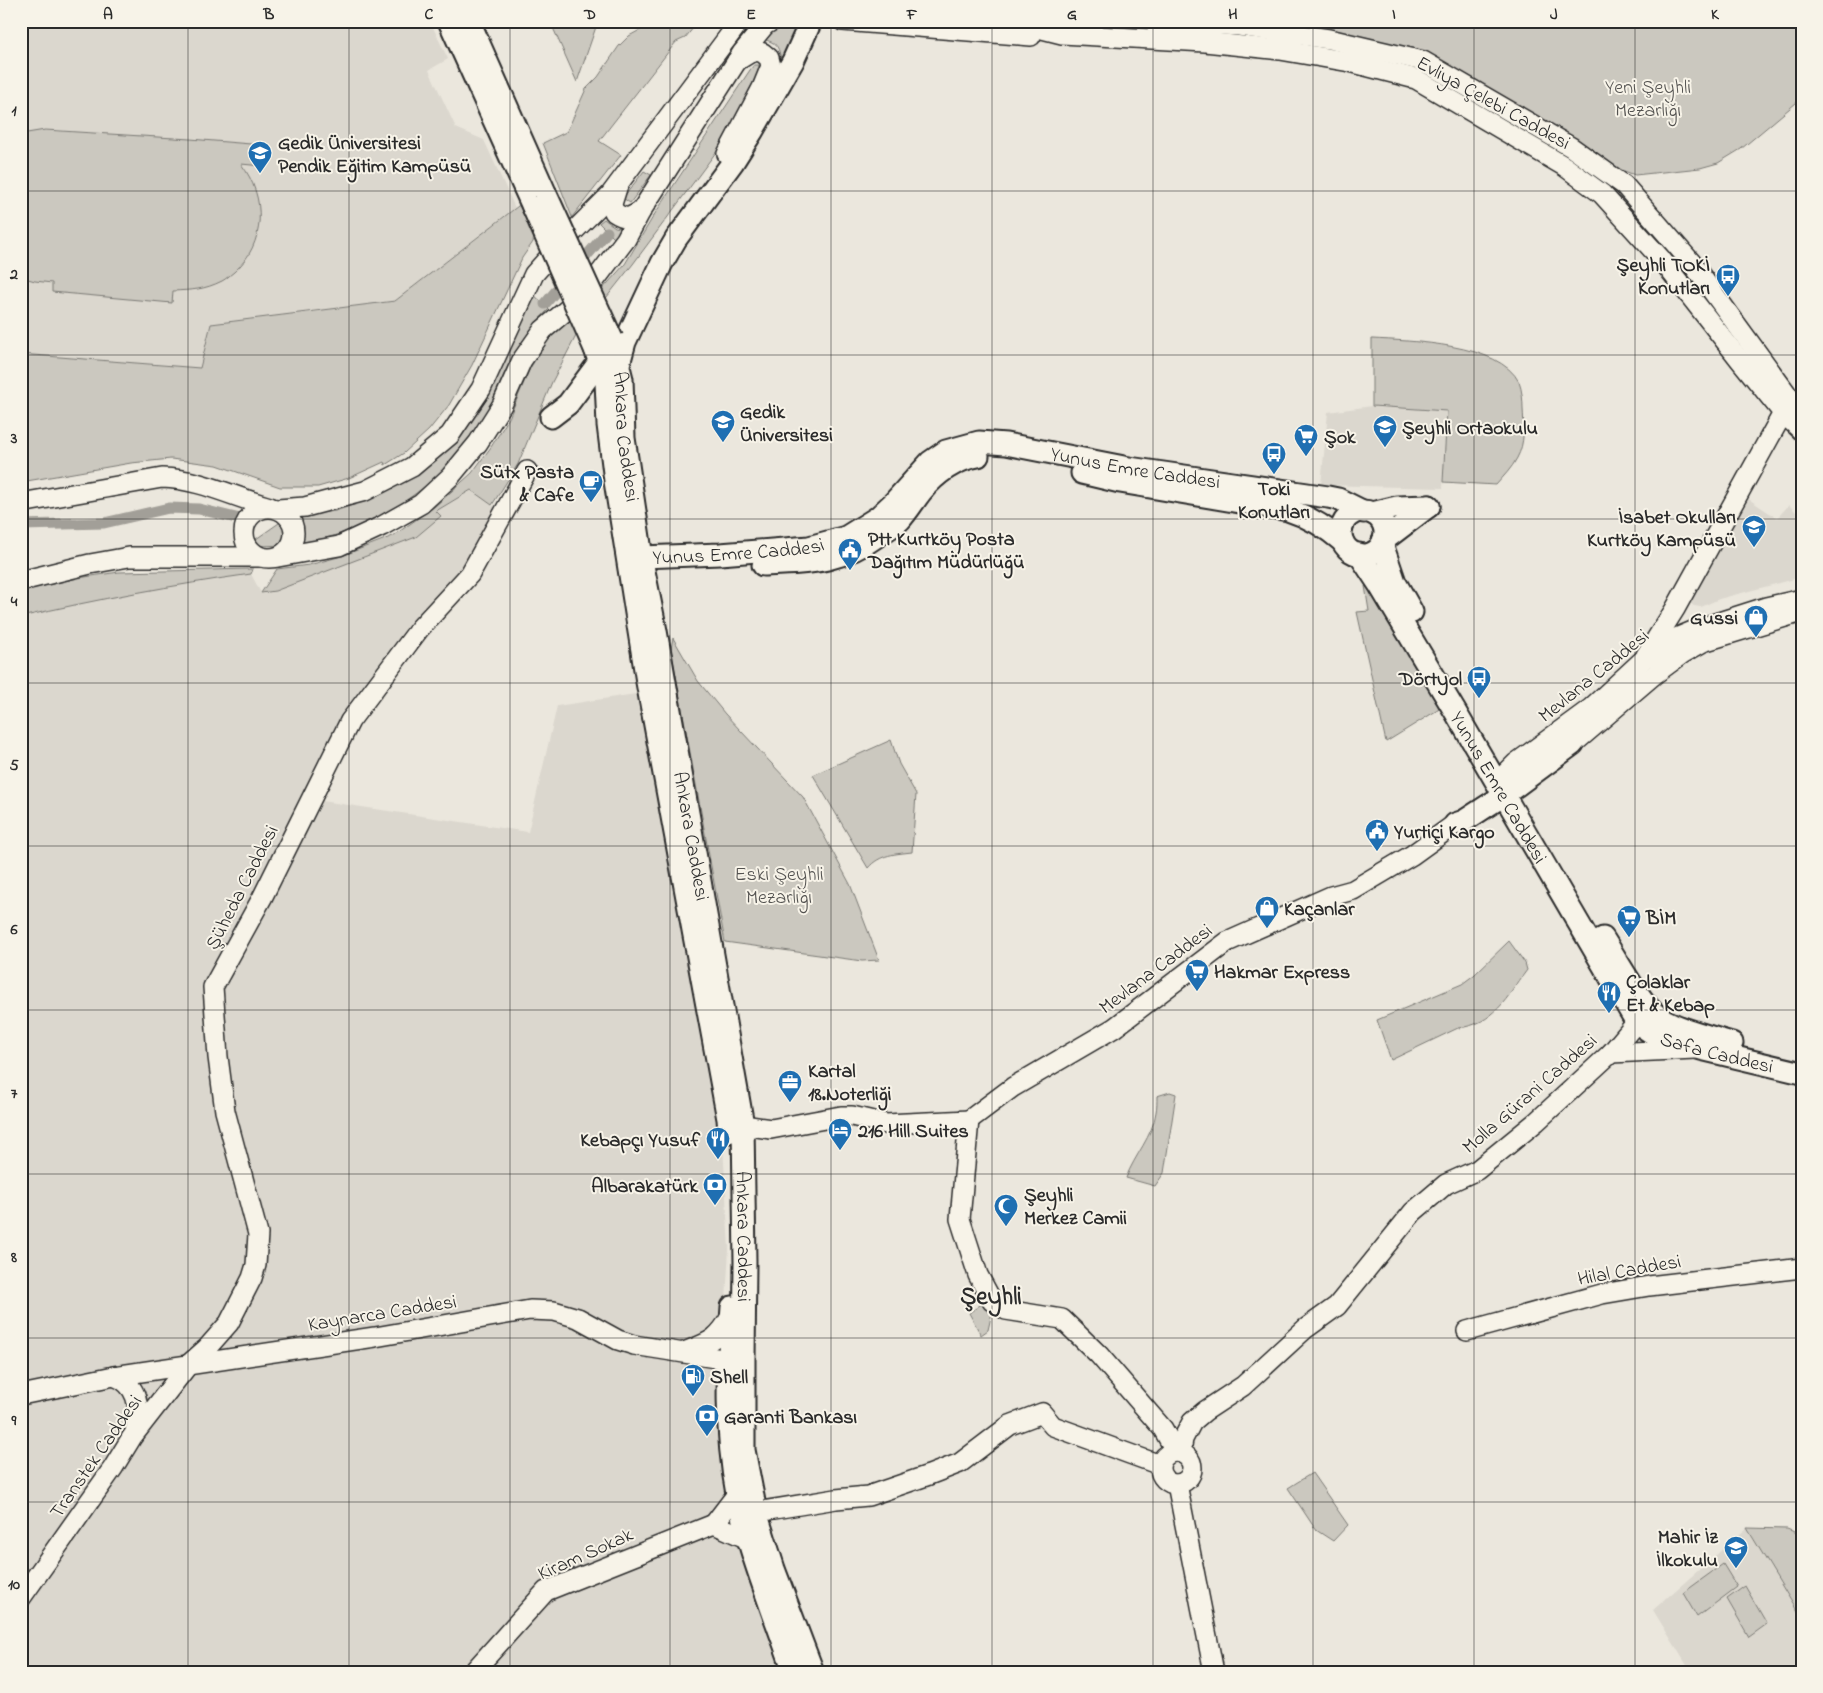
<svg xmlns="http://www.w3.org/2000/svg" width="1823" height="1693" font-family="'Indie Flower',sans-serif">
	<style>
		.built { fill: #dbd7ce }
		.green { fill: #cbc8bf; stroke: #7b7a75 }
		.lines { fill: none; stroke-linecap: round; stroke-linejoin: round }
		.canal { stroke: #a29f98; stroke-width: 11 }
		.secondary-casing { stroke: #2b2b2b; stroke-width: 22 }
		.primary-casing { stroke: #2b2b2b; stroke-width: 25 }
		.secondary { stroke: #f7f3e8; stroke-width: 19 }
		.primary { stroke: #f7f3e8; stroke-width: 21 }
		.primary-bridge-casing { stroke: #2b2b2b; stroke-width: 25; stroke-linecap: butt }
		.primary-bridge { stroke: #f7f3e8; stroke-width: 21 }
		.grid { fill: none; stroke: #2b2b2b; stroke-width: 1; stroke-opacity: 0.55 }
		.labels { text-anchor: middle; stroke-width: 4; stroke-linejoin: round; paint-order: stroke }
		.park-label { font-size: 20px; fill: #535250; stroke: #f7f3e8 }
		.street-label { font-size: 20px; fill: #2b2b2b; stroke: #f7f3e8 }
		.poi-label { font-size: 20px; font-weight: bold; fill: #2b2b2b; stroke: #f7f3e8; text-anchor: start }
		.district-label { font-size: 25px; font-weight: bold; fill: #2b2b2b; stroke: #f7f3e8 }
		.neatline { fill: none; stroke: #2b2b2b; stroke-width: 2 }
		.grid-label { font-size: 16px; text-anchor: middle; font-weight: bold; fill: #2b2b2b }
	</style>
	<rect width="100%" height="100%" fill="#ebe7dd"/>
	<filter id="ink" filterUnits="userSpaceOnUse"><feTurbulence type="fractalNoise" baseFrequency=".02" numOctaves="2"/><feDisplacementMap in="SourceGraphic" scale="10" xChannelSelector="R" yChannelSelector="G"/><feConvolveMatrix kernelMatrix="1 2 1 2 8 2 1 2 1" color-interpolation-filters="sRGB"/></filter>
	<g filter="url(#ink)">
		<g class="built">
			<path d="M123 21H430L448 59 429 70 456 128 484 140 515 208 395 301 211 324 200 368 21 354V22L117 28Z"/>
			<path d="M1372 406 1447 411 1443 488 1321 485 1328 412Z"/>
			<path d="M471 490 492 505 510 516 477 576 350 732 322 801 528 832 557 706 642 693 721 1111 729 1249 720 1403 789 1672H21V617L78 604 170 586 251 574 261 593 275 591 441 516 436 511Z"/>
			<path d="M1738 492 1777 518 1789 505 1802 518V577L1719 599 1701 607 1694 606 1687 601Z"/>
			<path d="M1747 1528 1802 1619V1672H1691L1653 1610Z"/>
		</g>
		<g class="green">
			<path d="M550 21H592L597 24 577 82Z"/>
			<path d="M794 21H802L782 63C778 47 779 43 762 39L787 23Z"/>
			<path d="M1287 21H1802V98L1741 149 1718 163 1700 168 1635 175 1616 168 1478 81 1441 60 1341 32Z"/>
			<path d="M698 22 685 38 676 42 599 141 621 155 572 217 543 143 566 132 568 129 586 89 598 77 619 46 629 36 640 30 663 23 673 29Z"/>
			<path d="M754 65H759L758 73 722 144 633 264 576 336 552 382 518 464 492 505 471 490 436 511 441 516 416 537 275 591 261 593 277 569 309 565 342 556 393 536 434 507 472 473 491 447 509 418 530 368 550 337 599 293 625 264 656 212 750 70Z"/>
			<path d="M45 130 190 139 263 145 262 166 241 164C267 197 266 244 234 272 230 275 226 279 222 281 204 290 192 290 173 291L172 303 52 292V283L35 281 21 277V134Z"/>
			<path d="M644 171 651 175 630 203 623 198Z"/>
			<path d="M522 203 534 236 533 242 522 258 472 365 449 405 429 430 404 453 385 465 384 462 349 478 318 487H280L217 465 171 459 131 463 21 482V354L200 368 211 324 395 301Z"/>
			<path d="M604 219 615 227 621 228 616 240 599 223Z"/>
			<path d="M532 293 549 309C532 326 518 346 507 368 496 390 488 415 473 436 439 484 379 525 322 539 297 545 272 546 246 546L289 516 335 511 373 498 445 451Z"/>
			<path d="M1372 339C1410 341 1500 343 1519 382 1522 390 1523 400 1523 409 1524 424 1525 444 1517 458 1512 468 1503 477 1496 485L1443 482 1447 411 1372 406Z"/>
			<path d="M253 569 251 574C174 585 97 599 21 617V591L78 578 119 572Z"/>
			<path d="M1365 586 1376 593 1441 708 1386 742 1357 612 1369 611Z"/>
			<path d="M673 638 698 681 725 714 803 797 850 884 879 960 862 961 725 942 671 649Z"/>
			<path d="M891 740 899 764 916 794 912 852C896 854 880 854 868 868L813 775Z"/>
			<path d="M1509 941 1525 963 1527 970C1506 998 1495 1024 1458 1028L1391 1060 1377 1020 1462 984 1474 975Z"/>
			<path d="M1170 1092 1176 1094 1164 1173 1155 1186 1126 1178C1134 1156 1153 1136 1156 1112 1157 1107 1157 1102 1157 1096Z"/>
			<path d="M987 1300 993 1308 988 1330 981 1335 969 1313Z"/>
			<path d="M1312 1473 1348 1525 1333 1541 1316 1530 1288 1488Z"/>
			<path d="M1747 1528 1787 1529 1802 1535V1619Z"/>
			<path d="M1723 1564 1737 1587 1697 1617 1683 1593Z"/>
			<path d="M1745 1586 1767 1624 1749 1637 1727 1599Z"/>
		</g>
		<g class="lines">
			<g class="canal">
				<path d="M577 267 607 232"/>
				<path d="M545 304 566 279"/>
				<path d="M21 525 104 523 169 508 199 509 244 520"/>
			</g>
			<defs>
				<g id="secondary">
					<path d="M843 21 1031 36"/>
					<path d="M1010 21 1062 34 1205 42 1280 50 1350 62 1416 79 1564 166 1602 194 1661 259 1740 360 1783 413 1802 431"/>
					<path d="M1153 21 1239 26 1329 39 1423 61 1571 147 1624 185 1691 262 1790 398 1802 410"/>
					<path d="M727 154 762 88 771 66 769 58 763 53 757 51 750 53 737 61"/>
					<path d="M618 185 612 204 614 212C626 220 629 218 641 211"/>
					<path d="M21 503 162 478C200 479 233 497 270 507"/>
					<circle cx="269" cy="533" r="25"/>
					<path d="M278 509 305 507 365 491 412 467 450 435 481 389 534 274 560 245 610 195 740 21"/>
					<path d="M278 557 339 546 382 526 421 504 450 477 478 443 502 405 522 360 543 330 583 296 626 239 641 211 742 53 765 25 772 21"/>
					<path d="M21 581 90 564 129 557H261"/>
					<path d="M1646 655 1675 609 1783 413"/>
					<path d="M1573 744 1655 674 1682 654 1703 642 1802 612"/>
					<path d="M1505 774 1516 763 1591 708 1644 659 1676 638 1700 628 1766 607 1802 599"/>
					<path d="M1611 1053 1695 1049"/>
					<path d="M969 1120 1013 1087 1114 1028 1227 942 1331 896 1353 890 1412 855 1455 824"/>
					<path d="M969 1120 960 1219 978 1275 992 1301 1006 1310 1062 1319 1099 1355 1163 1429 1176 1452"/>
					<path d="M743 1125 771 1129 841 1116H852L886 1124 969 1120"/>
					<path d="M1467 1331 1602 1294 1649 1286 1802 1268"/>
					<path d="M684 1352C709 1342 717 1341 731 1316"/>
					<path d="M114 1376C139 1385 141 1408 135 1431"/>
					<path d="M21 1395 114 1376 375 1337 530 1310 554 1311 578 1318 618 1340 634 1345 728 1360H742"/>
					<circle cx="1176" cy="1468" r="16"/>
					<path d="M1181 1453 1183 1439 1192 1422 1205 1411 1243 1386 1305 1329 1337 1306 1413 1212 1446 1184 1477 1170 1536 1122 1611 1053 1646 1011"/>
					<path d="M1177 1484 1214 1672"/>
					<path d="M756 1512 836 1499 868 1496 929 1475 960 1463 1010 1425 1042 1413 1053 1426 1160 1465"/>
					<path d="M714 1524 737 1494"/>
					<path d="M714 1524 748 1539"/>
					<path d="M21 1598 113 1468 132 1437 189 1364 207 1348 229 1323 252 1278 256 1265 258 1234 225 1111 218 1057 213 987 262 898 350 721 420 628 470 574 527 471"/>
					<path d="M473 1672 546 1591 714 1524"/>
				</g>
				<g id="primary">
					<path d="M449 21 533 207"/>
					<path d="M469 21 545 192"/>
					<path id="s1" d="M612 339 622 379 624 438 644 571 656 631 743 1125 745 1262 744 1360V1450L756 1512 774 1569 813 1672"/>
					<path d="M595 349 606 382 608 425 615 481 647 682 728 1119 729 1132"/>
					<path d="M619 364 625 342 662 263 676 239 733 162 752 132 793 61 811 21"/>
					<path d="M551 417 568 404 600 361"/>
					<path d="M1082 473 1120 482 1288 510C1310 517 1326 527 1343 542"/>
					<circle cx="1363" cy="533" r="22"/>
					<path d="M1372 513 1397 507 1429 506"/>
					<path d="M1383 541 1429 506"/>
					<path d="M1382 544 1395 582 1412 612"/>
					<path id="s2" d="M1359 554 1380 586 1456 713 1637 1023 1652 1033 1667 1039 1701 1049 1802 1073"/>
					<path id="s3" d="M631 565 642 557 720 554 809 547 846 537 878 517 894 502 930 462 946 451 979 442 1006 444 1129 468 1328 497 1338 499 1364 512"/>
					<path d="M763 565C811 563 841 563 882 533 888 529 895 525 900 520 908 511 914 501 921 492 935 475 955 460 978 456"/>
					<path d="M1455 824 1464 821 1504 795 1573 744"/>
					<path d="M1603 938C1616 958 1641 1005 1659 1017 1678 1029 1709 1036 1732 1043"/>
					<path d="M732 1307C727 1370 725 1431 737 1494 749 1554 774 1613 794 1672"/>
				</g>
			</defs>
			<use href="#secondary" class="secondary-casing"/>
			<use href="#primary" class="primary-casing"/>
			<use href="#secondary" class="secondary"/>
			<use href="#primary" class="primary"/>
			<defs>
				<g id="primary-bridge">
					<path d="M545 192 612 339"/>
					<path d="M533 207 595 349"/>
				</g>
			</defs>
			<use href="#primary-bridge" class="primary-bridge-casing"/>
			<use href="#primary-bridge" class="primary-bridge"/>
		</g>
	</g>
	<path class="grid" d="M188 21V1672M349 21V1672M510 21V1672M670 21V1672M831 21V1672M992 21V1672M1153 21V1672M1313 21V1672M1474 21V1672M1635 21V1672M21 191H1802M21 355H1802M21 519H1802M21 683H1802M21 846H1802M21 1010H1802M21 1174H1802M21 1338H1802M21 1502H1802"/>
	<defs>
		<symbol id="university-pin" viewBox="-11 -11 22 30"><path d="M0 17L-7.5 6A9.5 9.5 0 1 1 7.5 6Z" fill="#1f6fb2" stroke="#f7f3e8"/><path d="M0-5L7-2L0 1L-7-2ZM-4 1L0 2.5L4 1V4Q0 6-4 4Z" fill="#fff"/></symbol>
		<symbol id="bus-pin" viewBox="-11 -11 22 30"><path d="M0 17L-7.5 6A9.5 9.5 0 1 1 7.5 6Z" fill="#1f6fb2" stroke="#f7f3e8"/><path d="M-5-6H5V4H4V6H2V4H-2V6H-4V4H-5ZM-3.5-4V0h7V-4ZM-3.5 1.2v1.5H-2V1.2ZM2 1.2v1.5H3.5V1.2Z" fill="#fff"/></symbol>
		<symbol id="school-pin" viewBox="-11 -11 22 30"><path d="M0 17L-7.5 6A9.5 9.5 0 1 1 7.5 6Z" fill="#1f6fb2" stroke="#f7f3e8"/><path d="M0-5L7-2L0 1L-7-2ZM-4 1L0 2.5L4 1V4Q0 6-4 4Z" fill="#fff"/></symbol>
		<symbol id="supermarket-pin" viewBox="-11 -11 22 30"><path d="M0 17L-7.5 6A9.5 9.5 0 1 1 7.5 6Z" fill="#1f6fb2" stroke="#f7f3e8"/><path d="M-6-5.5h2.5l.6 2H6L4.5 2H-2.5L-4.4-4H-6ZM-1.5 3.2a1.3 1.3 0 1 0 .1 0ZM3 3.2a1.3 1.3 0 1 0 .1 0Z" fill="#fff"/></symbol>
		<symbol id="cafe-pin" viewBox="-11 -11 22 30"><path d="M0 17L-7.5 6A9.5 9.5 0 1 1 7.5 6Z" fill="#1f6fb2" stroke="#f7f3e8"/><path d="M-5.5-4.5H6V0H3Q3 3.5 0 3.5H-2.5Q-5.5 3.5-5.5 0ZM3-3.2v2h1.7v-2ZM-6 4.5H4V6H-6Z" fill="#fff"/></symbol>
		<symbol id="civic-pin" viewBox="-11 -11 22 30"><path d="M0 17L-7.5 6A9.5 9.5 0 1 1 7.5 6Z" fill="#1f6fb2" stroke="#f7f3e8"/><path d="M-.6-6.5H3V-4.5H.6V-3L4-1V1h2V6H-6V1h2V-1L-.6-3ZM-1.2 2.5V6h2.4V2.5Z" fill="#fff"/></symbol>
		<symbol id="shop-pin" viewBox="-11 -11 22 30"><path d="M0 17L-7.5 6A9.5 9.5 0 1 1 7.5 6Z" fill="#1f6fb2" stroke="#f7f3e8"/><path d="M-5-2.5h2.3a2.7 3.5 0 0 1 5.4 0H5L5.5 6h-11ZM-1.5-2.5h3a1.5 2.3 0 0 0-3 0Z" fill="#fff"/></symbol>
		<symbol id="restaurant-pin" viewBox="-11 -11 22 30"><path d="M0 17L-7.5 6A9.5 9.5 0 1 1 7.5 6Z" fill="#1f6fb2" stroke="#f7f3e8"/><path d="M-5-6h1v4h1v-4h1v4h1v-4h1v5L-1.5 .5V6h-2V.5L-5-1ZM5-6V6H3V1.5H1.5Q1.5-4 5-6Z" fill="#fff"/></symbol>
		<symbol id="office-pin" viewBox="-11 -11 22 30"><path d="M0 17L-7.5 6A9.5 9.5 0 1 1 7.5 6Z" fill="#1f6fb2" stroke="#f7f3e8"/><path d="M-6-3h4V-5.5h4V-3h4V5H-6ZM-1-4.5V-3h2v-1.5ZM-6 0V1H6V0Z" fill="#fff"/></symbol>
		<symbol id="hotel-pin" viewBox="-11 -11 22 30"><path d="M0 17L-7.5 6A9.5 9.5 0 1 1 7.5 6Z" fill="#1f6fb2" stroke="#f7f3e8"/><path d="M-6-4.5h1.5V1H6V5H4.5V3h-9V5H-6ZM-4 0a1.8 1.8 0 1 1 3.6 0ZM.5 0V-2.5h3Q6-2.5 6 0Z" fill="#fff"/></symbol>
		<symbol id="bank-pin" viewBox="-11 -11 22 30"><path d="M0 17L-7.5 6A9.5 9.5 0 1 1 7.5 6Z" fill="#1f6fb2" stroke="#f7f3e8"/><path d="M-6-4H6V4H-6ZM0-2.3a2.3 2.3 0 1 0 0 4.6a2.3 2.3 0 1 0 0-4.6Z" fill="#fff"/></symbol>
		<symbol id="mosque-pin" viewBox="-11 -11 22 30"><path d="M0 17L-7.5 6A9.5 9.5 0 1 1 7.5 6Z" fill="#1f6fb2" stroke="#f7f3e8"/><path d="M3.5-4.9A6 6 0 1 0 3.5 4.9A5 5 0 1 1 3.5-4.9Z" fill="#fff"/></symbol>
		<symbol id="fuel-pin" viewBox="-11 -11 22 30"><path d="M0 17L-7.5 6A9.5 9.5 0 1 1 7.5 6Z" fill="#1f6fb2" stroke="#f7f3e8"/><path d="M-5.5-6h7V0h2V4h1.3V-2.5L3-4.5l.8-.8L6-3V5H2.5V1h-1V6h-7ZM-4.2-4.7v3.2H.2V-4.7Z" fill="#fff"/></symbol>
	</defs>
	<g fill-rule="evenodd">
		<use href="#university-pin" x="246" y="139" width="28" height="38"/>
		<use href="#bus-pin" x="1714" y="262" width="28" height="38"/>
		<use href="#school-pin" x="709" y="408" width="28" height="38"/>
		<use href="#school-pin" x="1371" y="413" width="28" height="38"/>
		<use href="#supermarket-pin" x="1292" y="422" width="28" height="38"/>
		<use href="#bus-pin" x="1260" y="440" width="28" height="38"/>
		<use href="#cafe-pin" x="577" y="468" width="28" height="38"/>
		<use href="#school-pin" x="1740" y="513" width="28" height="38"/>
		<use href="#civic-pin" x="836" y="536" width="28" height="38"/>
		<use href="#shop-pin" x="1742" y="603" width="28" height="38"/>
		<use href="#bus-pin" x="1465" y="664" width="28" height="38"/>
		<use href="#civic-pin" x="1363" y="817" width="28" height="38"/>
		<use href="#shop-pin" x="1253" y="894" width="28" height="38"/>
		<use href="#supermarket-pin" x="1615" y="903" width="28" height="38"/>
		<use href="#supermarket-pin" x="1183" y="957" width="28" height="38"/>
		<use href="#restaurant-pin" x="1595" y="979" width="28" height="38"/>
		<use href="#office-pin" x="776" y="1068" width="28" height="38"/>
		<use href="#hotel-pin" x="826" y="1116" width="28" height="38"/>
		<use href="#restaurant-pin" x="704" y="1125" width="28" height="38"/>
		<use href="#bank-pin" x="701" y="1171" width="28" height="38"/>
		<use href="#mosque-pin" x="992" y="1192" width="28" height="38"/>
		<use href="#fuel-pin" x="679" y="1362" width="28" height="38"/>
		<use href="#bank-pin" x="693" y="1402" width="28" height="38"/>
		<use href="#school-pin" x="1722" y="1534" width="28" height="38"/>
	</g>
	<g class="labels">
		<g class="park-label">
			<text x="1648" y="93">Yeni Şeyhli<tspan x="1648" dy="23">Mezarlığı</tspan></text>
			<text x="779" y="880">Eski Şeyhli<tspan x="779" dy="23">Mezarlığı</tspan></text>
		</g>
		<g class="street-label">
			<text transform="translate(1494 102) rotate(29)" y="7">Evliya Çelebi Caddesi</text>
			<text dy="7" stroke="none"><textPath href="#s1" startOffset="99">Ankara Caddesi</textPath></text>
			<text dy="7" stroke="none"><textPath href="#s3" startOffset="545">Yunus Emre Caddesi</textPath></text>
			<text dy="7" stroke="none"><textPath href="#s3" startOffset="110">Yunus Emre Caddesi</textPath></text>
			<text transform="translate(1593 675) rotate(-39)" y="7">Mevlana Caddesi</text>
			<text dy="7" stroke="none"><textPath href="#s2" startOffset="272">Yunus Emre Caddesi</textPath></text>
			<text dy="7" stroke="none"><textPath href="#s1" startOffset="504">Ankara Caddesi</textPath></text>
			<text transform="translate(241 887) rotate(-63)" y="7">Şüheda Caddesi</text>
			<text transform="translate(1155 968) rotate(-37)" y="7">Mevlana Caddesi</text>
			<text dy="7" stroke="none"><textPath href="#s2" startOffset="631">Safa Caddesi</textPath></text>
			<text transform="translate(1529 1093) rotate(-41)" y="7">Molla Gürani Caddesi</text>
			<text dy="7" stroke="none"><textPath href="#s1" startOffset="909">Ankara Caddesi</textPath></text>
			<text transform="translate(1629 1269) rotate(-10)" y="7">Hilal Caddesi</text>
			<text transform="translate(382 1312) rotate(-9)" y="7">Kaynarca Caddesi</text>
			<text transform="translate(95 1456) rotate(-55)" y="7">Transtek Caddesi</text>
			<text transform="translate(585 1553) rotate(-24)" y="7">Kiram Sokak</text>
		</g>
		<g class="poi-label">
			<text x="278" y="149">Gedik Üniversitesi<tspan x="278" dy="23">Pendik Eğitim Kampüsü</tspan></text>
			<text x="1710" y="271" text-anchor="end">Şeyhli TOKİ<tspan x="1710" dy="23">Konutları</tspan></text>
			<text x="740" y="418">Gedik<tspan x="740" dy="23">Üniversitesi</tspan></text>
			<text x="1402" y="434">Şeyhli Ortaokulu</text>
			<text x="1324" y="443">Şok</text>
			<text x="574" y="478" text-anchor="end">Sütx Pasta<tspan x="574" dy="23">&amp; Cafe</tspan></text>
			<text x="1274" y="495" text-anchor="middle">Toki<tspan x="1274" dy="23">Konutları</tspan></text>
			<text x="1736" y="523" text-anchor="end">İsabet Okulları<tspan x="1736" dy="23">Kurtköy Kampüsü</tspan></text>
			<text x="868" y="545">Ptt Kurtköy Posta<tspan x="868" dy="23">Dağıtım Müdürlüğü</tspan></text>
			<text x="1738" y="624" text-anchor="end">Gussi</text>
			<text x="1462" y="685" text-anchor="end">Dörtyol</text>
			<text x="1394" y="838">Yurtiçi Kargo</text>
			<text x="1284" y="915">Kaçanlar</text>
			<text x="1646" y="924">BİM</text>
			<text x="1214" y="978">Hakmar Express</text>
			<text x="1626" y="988">Çolaklar<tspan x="1626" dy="23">Et &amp; Kebap</tspan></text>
			<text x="808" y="1077">Kartal<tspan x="808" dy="23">18.Noterliği</tspan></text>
			<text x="858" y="1137">216 Hill Suites</text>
			<text x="700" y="1146" text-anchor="end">Kebapçı Yusuf</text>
			<text x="698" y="1192" text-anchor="end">Albarakatürk</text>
			<text x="1024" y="1201">Şeyhli<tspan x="1024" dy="23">Merkez Camii</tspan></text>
			<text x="710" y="1383">Shell</text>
			<text x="724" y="1423">Garanti Bankası</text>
			<text x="1718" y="1543" text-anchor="end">Mahir İz<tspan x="1718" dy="23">İlkokulu</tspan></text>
		</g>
		<g class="district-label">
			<text x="991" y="1304">Şeyhli</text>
		</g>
	</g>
	<rect width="1823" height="1693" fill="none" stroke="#f7f3e8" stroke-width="55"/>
	<rect x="28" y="28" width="1768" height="1638" class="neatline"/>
	<g class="grid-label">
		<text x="108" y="19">A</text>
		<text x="269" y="19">B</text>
		<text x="429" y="19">C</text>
		<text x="590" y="19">D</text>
		<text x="751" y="19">E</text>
		<text x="912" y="19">F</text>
		<text x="1072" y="19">G</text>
		<text x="1233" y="19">H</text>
		<text x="1394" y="19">I</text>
		<text x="1554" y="19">J</text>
		<text x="1715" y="19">K</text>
		<text x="14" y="115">1</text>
		<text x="14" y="279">2</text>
		<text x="14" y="443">3</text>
		<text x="14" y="606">4</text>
		<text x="14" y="770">5</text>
		<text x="14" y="934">6</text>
		<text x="14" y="1098">7</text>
		<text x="14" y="1262">8</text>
		<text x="14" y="1425">9</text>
		<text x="14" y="1589">10</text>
	</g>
</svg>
